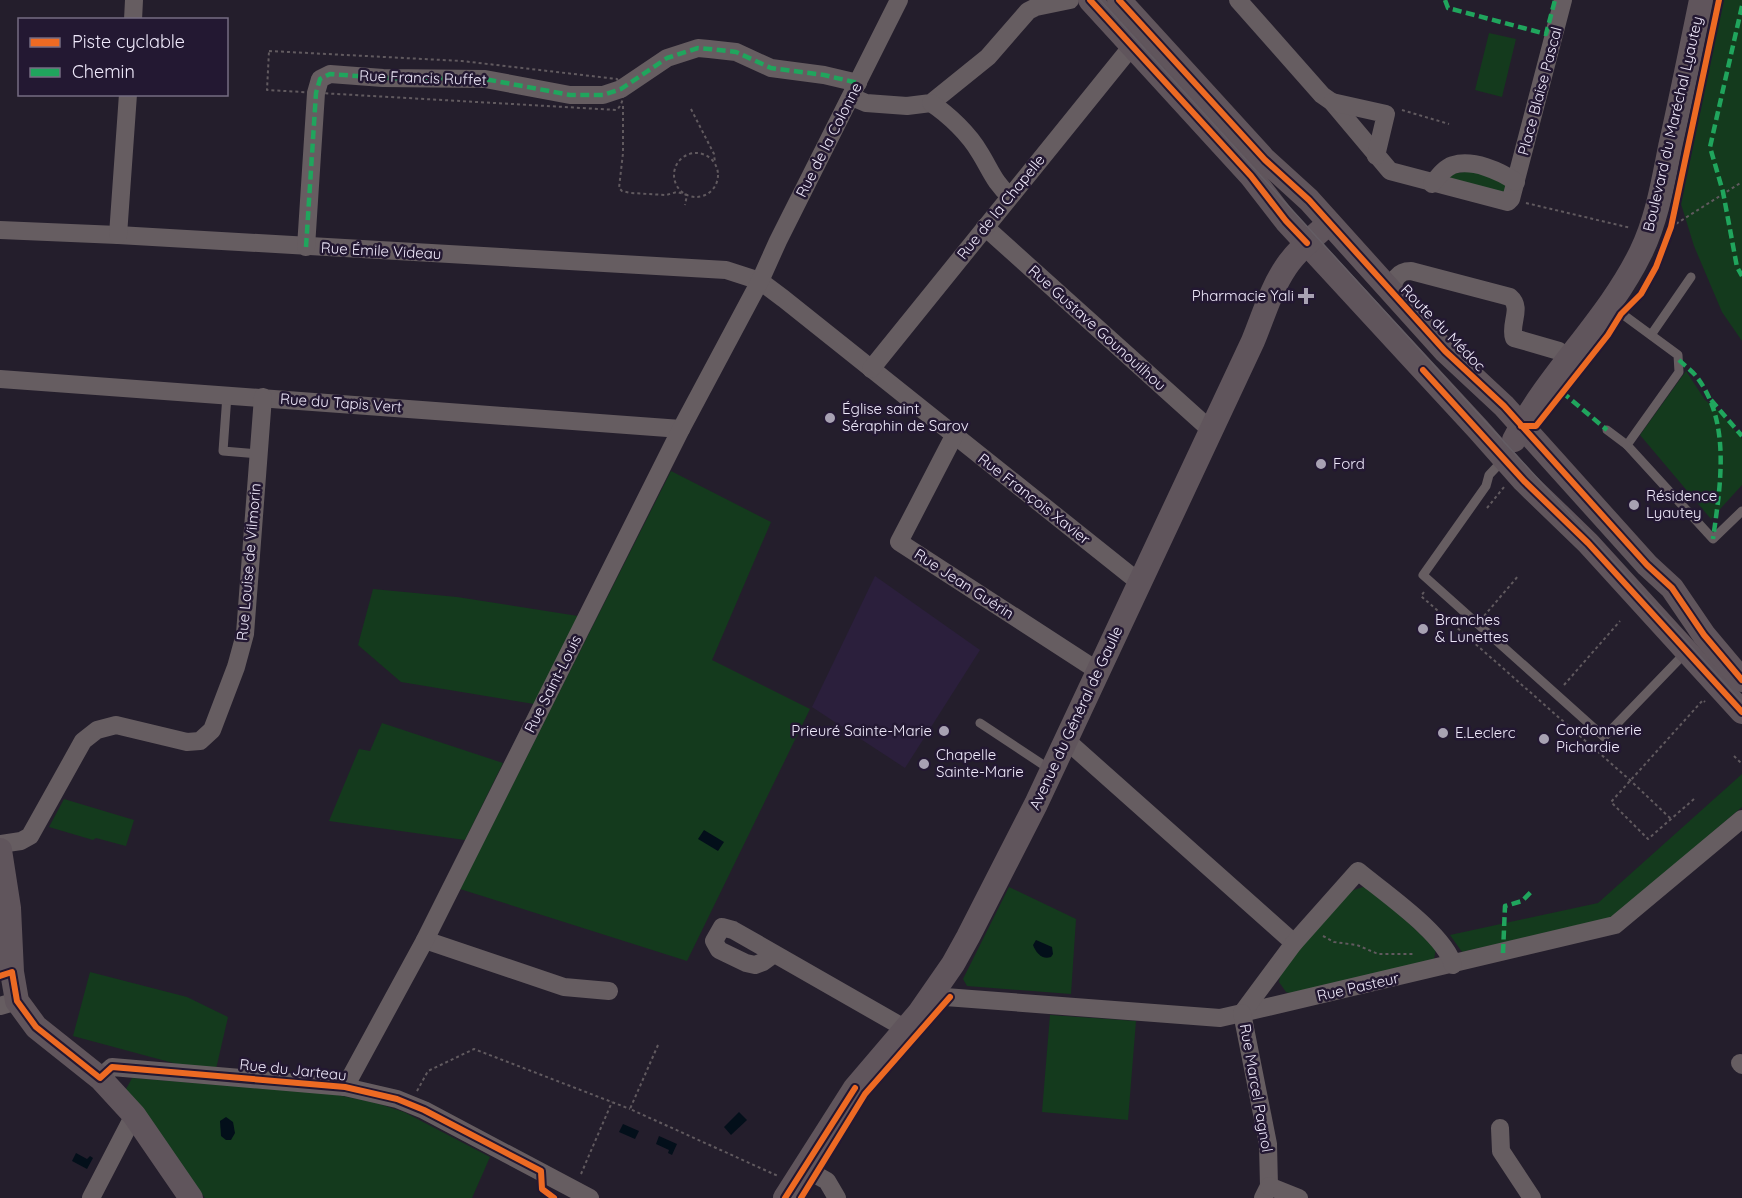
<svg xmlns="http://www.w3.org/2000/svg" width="1742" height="1198" font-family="Quicksand,sans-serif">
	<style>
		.built { fill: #2b1f3c }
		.green { fill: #143a1d }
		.water { fill: #030f1a }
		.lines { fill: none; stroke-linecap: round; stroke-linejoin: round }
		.path { stroke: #615a5f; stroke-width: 2; stroke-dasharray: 3 3; stroke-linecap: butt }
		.lane { stroke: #665d61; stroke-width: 9 }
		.street { stroke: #665d61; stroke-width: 18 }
		.secondary { stroke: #60555c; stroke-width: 24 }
		.tram { stroke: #645d64; stroke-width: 1.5 }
		.quiet { stroke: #20a55d; stroke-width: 4.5; stroke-dasharray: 9 4.5; stroke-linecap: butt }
		.cycleway-casing { stroke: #231832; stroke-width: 10 }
		.cycleway { stroke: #ed6a23; stroke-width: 6 }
		.poi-dot { fill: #a8a2b3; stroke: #231832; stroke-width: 2 }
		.labels { text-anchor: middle; stroke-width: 5; stroke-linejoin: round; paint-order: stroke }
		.street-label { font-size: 15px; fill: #efe9fb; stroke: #231832 }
		.poi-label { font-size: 15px; fill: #efe9fb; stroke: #231832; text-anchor: start }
	</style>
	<rect width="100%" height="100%" fill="#241e2c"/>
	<path class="built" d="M875 576 980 650 905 768 812 707Z"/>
	<g class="green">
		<path d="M1723 0H1742V341L1722 312 1694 246 1681 204Z"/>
		<path d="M1489 33 1516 39 1502 97 1475 90Z"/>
		<path d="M1473 171 1507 184 1506 195 1450 182 1447 174Z"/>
		<path d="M1686 371 1705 400 1719 411 1742 439V485L1711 519 1640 435Z"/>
		<path d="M671 471 771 522 712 660 810 709 687 961 460 889Z"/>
		<path d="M373 589 457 597 578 616 534 704 401 682 358 645Z"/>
		<path d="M382 723 503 763 465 840 329 821 359 749 370 751Z"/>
		<path d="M1742 774V807L1613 917 1462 952 1450 935 1598 903Z"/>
		<path d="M64 799 134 820 126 846 96 838 93 840 49 827Z"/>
		<path d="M1009 887 1076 919 1071 994 967 986 963 979Z"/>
		<path d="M1363 887 1372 888 1436 949 1434 959 1292 994 1286 992 1279 982 1281 970 1351 891Z"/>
		<path d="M90 972 187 997 228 1017 216 1069 188 1067 73 1036Z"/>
		<path d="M1050 1015 1136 1021 1128 1120 1042 1112Z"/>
		<path d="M132 1078 333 1094 376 1103 404 1112 490 1157 472 1198H205L125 1091Z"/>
	</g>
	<g class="water">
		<path d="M704 830 724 842 718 851 698 839Z"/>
		<path d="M1036 940 1052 947 1053 954 1051 957C1042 960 1036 953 1033 945Z"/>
		<path d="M739 1112 747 1120 731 1135 724 1127Z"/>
		<path d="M226 1117 233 1122 235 1133 231 1140H226L221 1136 220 1121Z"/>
		<path d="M623 1124 639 1131 635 1139 619 1132Z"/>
		<path d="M659 1136 677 1144 672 1155 668 1153 669 1150 656 1144Z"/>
		<path d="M76 1153 87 1159 90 1156 93 1158 87 1169 72 1161Z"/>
	</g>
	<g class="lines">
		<g class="path">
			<path d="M269 51 462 61 617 79C622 91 627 98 617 110L267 90Z"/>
			<path d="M623 106V153L619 188 622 191 631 193 666 195 677 192 687 195 685 205"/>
			<path d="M691 109 714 154 715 163"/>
			<path d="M1402 110 1449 124"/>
			<circle cx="696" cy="175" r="22"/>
			<path d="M1526 203 1631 228"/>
			<path d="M1671 227 1742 182"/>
			<path d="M1487 508 1504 487"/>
			<path d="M1424 592 1421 596 1631 781 1671 819"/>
			<path d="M1484 616 1519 575"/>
			<path d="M1564 685 1620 621"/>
			<path d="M1734 756 1742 764"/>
			<path d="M1694 799 1648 839 1611 802 1703 700 1705 702"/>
			<path d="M1323 936 1334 942 1357 945 1378 954H1415"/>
			<path d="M658 1045 630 1109 778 1176"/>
			<path d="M417 1091 428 1071 474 1049 630 1109"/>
			<path d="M581 1174 612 1102"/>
		</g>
		<g class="lane">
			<path d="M1610 305 1678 355 1679 372 1627 445 1713 539 1742 511"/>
			<path d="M1651 335 1691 277"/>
			<path d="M227 395 223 451 258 454"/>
			<path d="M1607 430 1627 445"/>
			<path d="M1504 459 1489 475 1486 486 1423 575 1604 737 1687 651"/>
			<path d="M980 723 1051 770"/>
		</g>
		<g class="street">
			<path d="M1238 0 1322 95 1332 102 1390 171 1508 202 1511 199 1563 0"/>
			<path d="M133 20 134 0"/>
			<path d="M852 97 866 103 907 106 931 103 988 57 1028 11 1036 7 1070 0"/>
			<path d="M1332 102 1386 114 1376 156"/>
			<path d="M931 103C949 115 969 134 980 153 990 169 995 184 1010 196"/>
			<path d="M1432 184C1438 177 1444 168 1453 165 1473 159 1500 171 1516 182"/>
			<path d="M985 227 1204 424 1211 427"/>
			<path d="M0 230 118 235 726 270 760 281 784 299 1140 583"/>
			<path d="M118 235 128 94"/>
			<path d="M306 247 316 93 320 79 330 74 383 78 485 79 570 95H603L621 89 667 58 698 48 709 49 736 52 771 68 824 75 858 83"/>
			<path d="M1391 292C1394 280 1397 271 1411 271L1510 297C1523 308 1509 324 1514 338L1559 351 1568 358"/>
			<path d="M871 369 1132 46"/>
			<path d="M0 379 681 429"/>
			<path d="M954 436 899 542 1098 671"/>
			<path d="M1066 740 1294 943"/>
			<path d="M0 844 21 841 30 836 83 741 97 730 116 725 187 742 200 741 212 730 236 667 245 634 263 397"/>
			<path d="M425 940 564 987 609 991"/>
			<path d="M774 954 763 962 755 965 746 963 719 950 714 941 722 927 733 930 906 1029"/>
			<path d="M932 996 1220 1018 1242 1013 1615 925 1742 819"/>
			<path d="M0 1006 17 1001"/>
			<path d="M1242 1013 1294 943 1358 871C1383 892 1445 934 1453 965"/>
			<path d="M1242 1013 1268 1144 1269 1186 1263 1198"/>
			<path d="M1740 1063 1742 1065"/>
			<path d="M100 1078 112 1067 345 1087 397 1099 424 1110 590 1198"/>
			<path d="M345 1087 425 940 681 429 760 281 778 241 899 0"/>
			<path d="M1500 1128 1501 1151 1532 1198"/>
			<path d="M804 1168 827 1181 837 1198"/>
			<path d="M1269 1186 1299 1198"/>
			<path d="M91 1198 134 1115"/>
		</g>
		<g class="secondary">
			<path d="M1090 0 1251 176 1286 221 1478 429 1524 481 1588 543 1742 712"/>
			<path d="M1119 0 1265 160 1309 200 1445 351 1504 406 1647 565 1672 588 1704 635 1742 680"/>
			<path d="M1514 440C1549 372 1608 320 1641 252 1657 219 1663 182 1670 147 1681 98 1691 49 1701 0"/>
			<path d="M0 850 9 908 12 972 17 1001 36 1027 100 1078 134 1115 191 1198"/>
			<path d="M785 1198 855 1088 919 1013 953 964 968 937 1036 804 1253 341C1263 317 1271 289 1286 267 1297 250 1314 237 1329 223"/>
		</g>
		<path class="tram" d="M1100 0 1742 702"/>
		<g class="quiet">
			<path d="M1445 0 1448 8 1546 34 1555 0"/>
			<path d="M1742 6 1710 147 1723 192 1737 267 1742 276"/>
			<path d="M306 247 316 93 320 79 330 74 383 78 485 79 570 95H603L621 89 667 58 698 48 709 49 736 52 771 68 824 75 858 83"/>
			<path d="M1679 360C1684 365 1691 370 1696 376 1732 422 1720 487 1713 539"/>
			<path d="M1562 392 1607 430"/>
			<path d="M1711 400 1742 436"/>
			<path d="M1503 953 1505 906 1522 901 1532 891"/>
		</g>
		<defs>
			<g id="cycleway">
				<path d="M1090 0 1251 176 1286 221 1307 243"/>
				<path d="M1119 0 1265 160 1309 200 1445 351 1504 406 1647 565 1672 588 1704 635 1742 680"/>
				<path d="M1423 370 1524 481 1588 543 1742 712"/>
				<path d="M1521 426H1536L1608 335 1621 314 1641 294 1656 267 1671 227 1719 0"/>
				<path d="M0 976 12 972 17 1001 36 1027 100 1078 112 1067 345 1087 397 1099 424 1110 541 1171 542 1189 554 1198"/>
				<path d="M785 1198 855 1088"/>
				<path d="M801 1198 865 1094 950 997"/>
			</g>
		</defs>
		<use href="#cycleway" class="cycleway-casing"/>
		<use href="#cycleway" class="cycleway"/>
	</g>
	<g class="poi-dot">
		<path d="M1303 287h6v6h6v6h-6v6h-6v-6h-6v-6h6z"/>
		<circle cx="830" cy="418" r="6"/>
		<circle cx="1321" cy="464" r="6"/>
		<circle cx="1634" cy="505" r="6"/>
		<circle cx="1423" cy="629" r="6"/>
		<circle cx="944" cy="731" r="6"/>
		<circle cx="1443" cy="733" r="6"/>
		<circle cx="1544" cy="739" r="6"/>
		<circle cx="924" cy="764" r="6"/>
	</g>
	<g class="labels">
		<g class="street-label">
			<text transform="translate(423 78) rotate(2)" y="5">Rue Francis Ruffet</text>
			<text transform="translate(1540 91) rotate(-75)" y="5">Place Blaise Pascal</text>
			<text transform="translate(1673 124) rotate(-77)" y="5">Boulevard du Maréchal Lyautey</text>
			<text transform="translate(829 140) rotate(-63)" y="5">Rue de la Colonne</text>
			<text transform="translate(1001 207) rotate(-51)" y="5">Rue de la Chapelle</text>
			<text transform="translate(381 251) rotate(3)" y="5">Rue Émile Videau</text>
			<text transform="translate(1097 328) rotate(42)" y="5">Rue Gustave Gounouilhou</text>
			<text transform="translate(1443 328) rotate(46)" y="5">Route du Médoc</text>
			<text transform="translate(341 403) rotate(4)" y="5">Rue du Tapis Vert</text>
			<text transform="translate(1034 499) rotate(38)" y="5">Rue François Xavier</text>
			<text transform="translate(249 562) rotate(-85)" y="5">Rue Louise de Vilmorin</text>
			<text transform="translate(964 584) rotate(33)" y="5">Rue Jean Guérin</text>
			<text transform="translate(553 684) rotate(-63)" y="5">Rue Saint-Louis</text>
			<text transform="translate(1076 718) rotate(-65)" y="5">Avenue du Général de Gaulle</text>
			<text transform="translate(1358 987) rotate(-13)" y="5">Rue Pasteur</text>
			<text transform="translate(293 1070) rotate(6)" y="5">Rue du Jarteau</text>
			<text transform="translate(1256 1088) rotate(80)" y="5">Rue Marcel Pagnol</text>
		</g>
		<g class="poi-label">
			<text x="1294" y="301" text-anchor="end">Pharmacie Yali</text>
			<text x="842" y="414">Église saint<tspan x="842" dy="17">Séraphin de Sarov</tspan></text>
			<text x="1333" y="469">Ford</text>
			<text x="1646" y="501">Résidence<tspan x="1646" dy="17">Lyautey</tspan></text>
			<text x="1435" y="625">Branches<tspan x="1435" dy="17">&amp; Lunettes</tspan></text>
			<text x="1556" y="735">Cordonnerie<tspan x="1556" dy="17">Pichardie</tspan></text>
			<text x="932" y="736" text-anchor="end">Prieuré Sainte-Marie</text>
			<text x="1455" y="738">E.Leclerc</text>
			<text x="936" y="760">Chapelle<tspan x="936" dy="17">Sainte-Marie</tspan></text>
		</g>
	</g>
	<rect x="18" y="18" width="210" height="78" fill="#231832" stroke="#756c82" stroke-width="1.5"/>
	<rect x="30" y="38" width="30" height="9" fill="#ed6a23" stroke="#756c82" stroke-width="1.5"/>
	<text x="72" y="48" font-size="18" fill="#efe9fb">Piste cyclable</text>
	<rect x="30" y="68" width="30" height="9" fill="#20a55d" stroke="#756c82" stroke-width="1.5"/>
	<text x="72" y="78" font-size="18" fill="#efe9fb">Chemin</text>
</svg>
